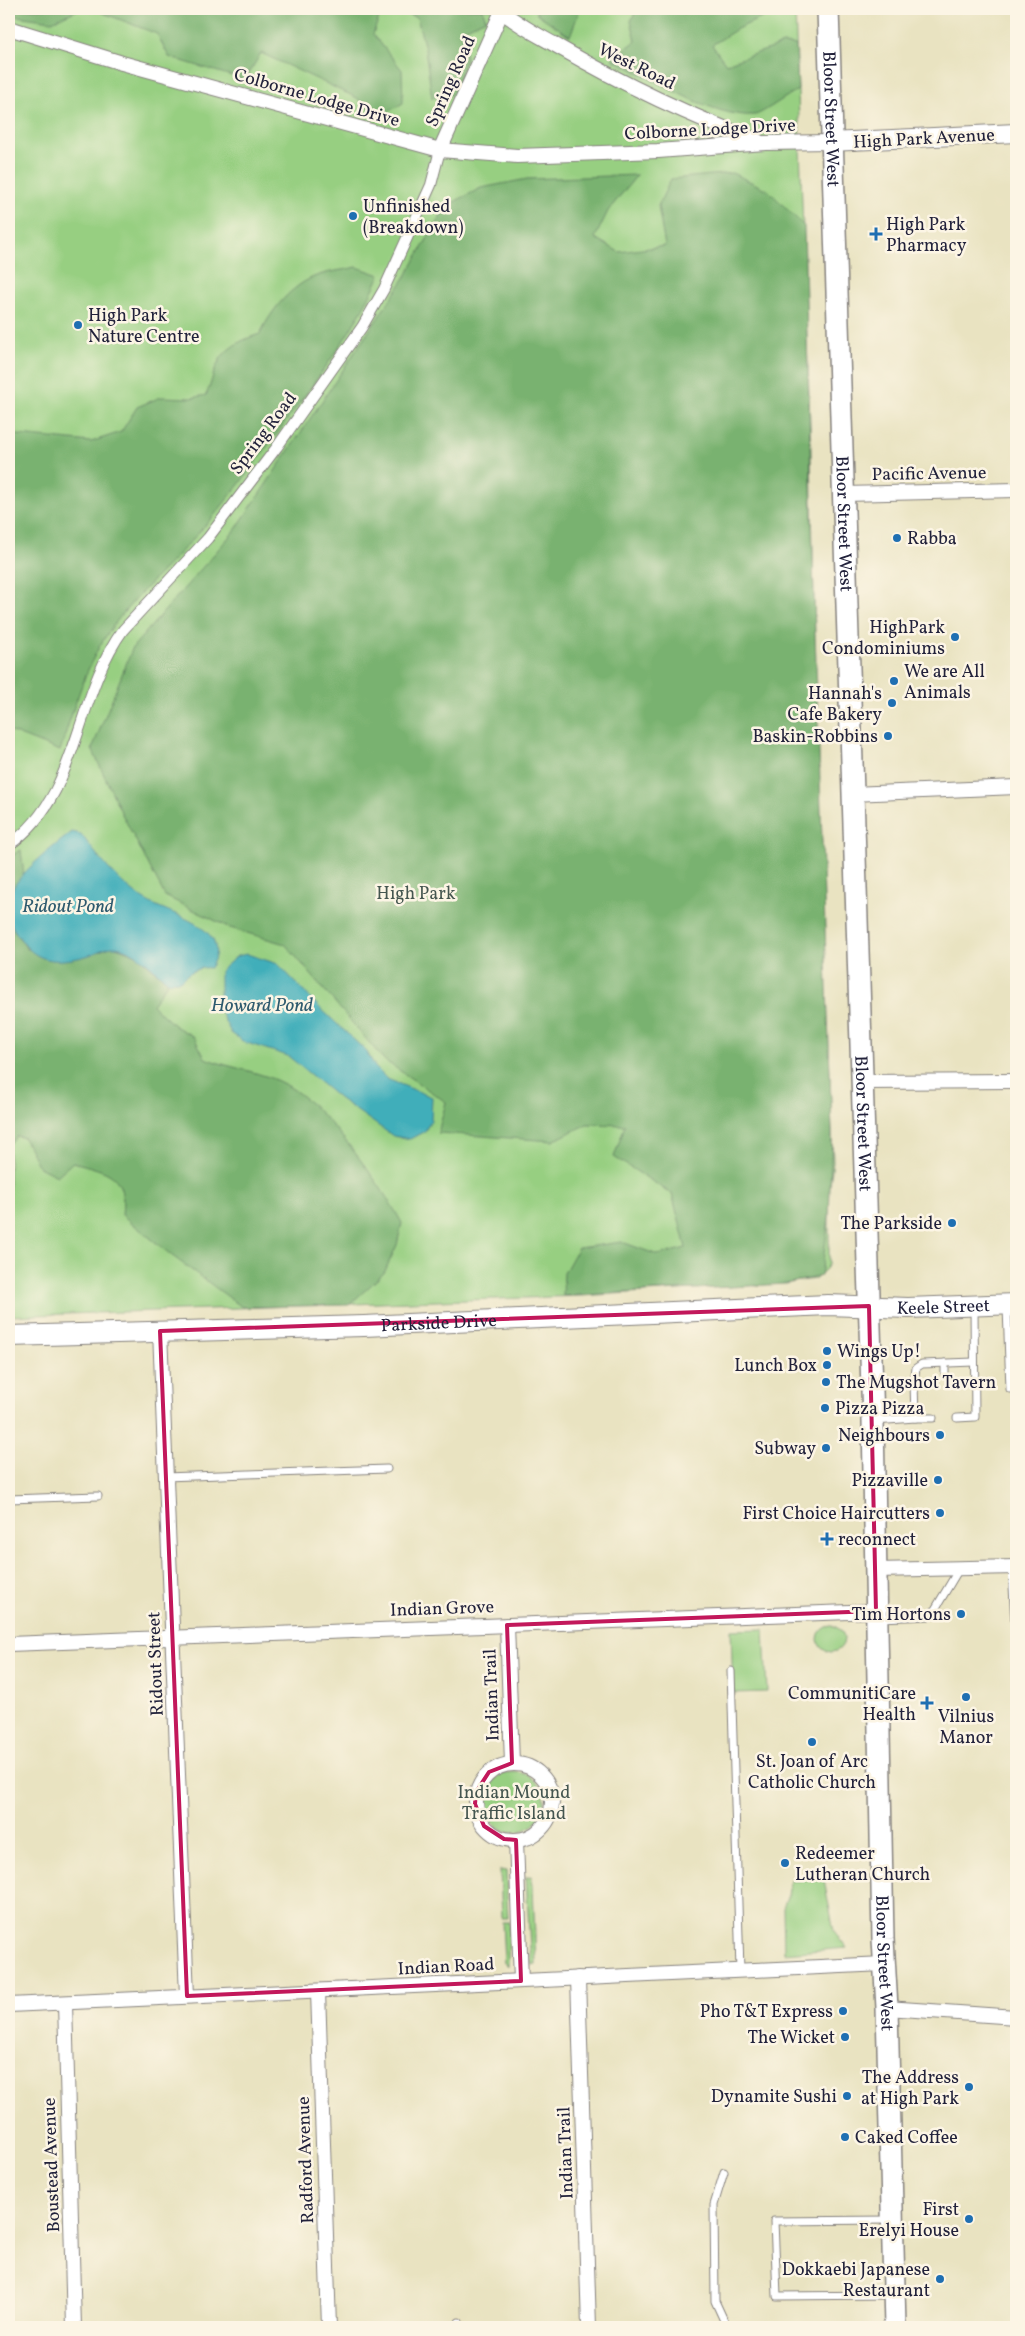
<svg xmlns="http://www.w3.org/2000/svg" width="1025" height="2336" font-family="Vollkorn,serif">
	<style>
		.green { fill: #97cf81; stroke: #5c785e }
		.forest { fill: #79b26f; stroke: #4e6a55 }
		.water { fill: #3faeba; stroke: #30687a }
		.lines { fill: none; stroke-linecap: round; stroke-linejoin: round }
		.service-casing { stroke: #86827e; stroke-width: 9 }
		.pedestrian-casing { stroke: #86827e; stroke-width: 12 }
		.minor-casing { stroke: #86827e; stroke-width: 16 }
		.tertiary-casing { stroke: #86827e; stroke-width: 20 }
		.secondary-casing { stroke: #86827e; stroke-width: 22 }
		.primary-casing { stroke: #86827e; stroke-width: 24 }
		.service { stroke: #fff; stroke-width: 7 }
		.pedestrian { stroke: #fff; stroke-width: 10 }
		.minor { stroke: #fff; stroke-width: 14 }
		.tertiary { stroke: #fff; stroke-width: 18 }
		.secondary { stroke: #fff; stroke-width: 20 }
		.primary { stroke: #fff; stroke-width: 21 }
		.marked { fill: none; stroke: #c2185b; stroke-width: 4; stroke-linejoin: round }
		.poi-dot { fill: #1f6fb2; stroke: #fcf5e5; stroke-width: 2 }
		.labels { text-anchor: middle; stroke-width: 5; stroke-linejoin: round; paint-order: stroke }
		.street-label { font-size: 18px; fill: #22223b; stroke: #fcf5e5 }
		.poi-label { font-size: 18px; fill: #22223b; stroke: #fcf5e5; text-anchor: end }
		.park-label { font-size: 18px; fill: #455650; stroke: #fcf5e5 }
		.water-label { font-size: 19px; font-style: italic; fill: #2e5a6e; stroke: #fcf5e5 }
	</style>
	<rect width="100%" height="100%" fill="#fcf5e5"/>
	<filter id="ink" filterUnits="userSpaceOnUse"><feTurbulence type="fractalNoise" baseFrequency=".02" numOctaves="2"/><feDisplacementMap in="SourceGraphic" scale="10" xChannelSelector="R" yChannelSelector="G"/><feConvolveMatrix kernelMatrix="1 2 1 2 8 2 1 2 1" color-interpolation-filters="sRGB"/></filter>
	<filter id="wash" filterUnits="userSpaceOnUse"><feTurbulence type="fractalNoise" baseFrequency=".0096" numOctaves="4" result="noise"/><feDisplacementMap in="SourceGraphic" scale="20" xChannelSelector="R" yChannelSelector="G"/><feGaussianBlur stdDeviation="1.12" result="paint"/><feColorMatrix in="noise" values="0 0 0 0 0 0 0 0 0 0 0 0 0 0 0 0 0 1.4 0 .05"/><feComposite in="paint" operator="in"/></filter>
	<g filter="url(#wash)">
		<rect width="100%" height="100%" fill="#e9e3c1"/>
		<g class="green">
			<path d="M9 9H795L811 449 816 710 831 1105 833 1162 829 1193V1264L826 1269 816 1279 775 1284 581 1296 9 1316Z"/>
			<circle cx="831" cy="1639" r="13"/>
			<path d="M764 1629 767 1692 733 1693 731 1630Z"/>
			<circle cx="514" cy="1802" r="30"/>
			<path d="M500 1870 506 1871 508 1918H502Z"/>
			<path d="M531 1876 533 1885 536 1964 531 1965 526 1877Z"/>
			<path d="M824 1880 834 1931 847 1948 784 1953 783 1908 788 1895 790 1881Z"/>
			<path d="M502 1922H509L508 1967 504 1963Z"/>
		</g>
		<g class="forest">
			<path d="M9 9H80L52 21 9 15Z"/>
			<path d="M93 9H482L486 19 462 30 466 58 454 94 432 98 425 49 417 17 382 9 373 34 402 70 403 103 379 117 357 98 261 53 245 80 169 57 157 34Z"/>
			<path d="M539 9H580L570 36 536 13Z"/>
			<path d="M637 9H773L770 14 737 29 712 45 726 64 783 44 796 45 798 90C789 94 762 114 755 115 715 119 649 77 612 59L636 41 631 21Z"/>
			<path d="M732 173 768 190 804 226 815 633 832 1133 829 1217 821 1276 786 1284 563 1296 564 1273 578 1248 622 1242 658 1255 686 1248 672 1194 614 1157 625 1125 587 1124 553 1141 438 1133 446 1102 384 1060 285 944 230 928 165 896 122 814 92 749 133 647 236 529 406 276 446 206 481 188 527 179 637 175 608 211 595 238 619 252 665 246 658 206 671 179Z"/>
			<path d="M357 267 380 275C356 328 320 375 286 421 256 462 227 503 192 540 163 572 128 602 104 639 85 668 71 717 60 751L9 731V434L91 442 121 432 137 407 161 397 191 398 206 395C211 386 212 375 217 365 224 348 243 339 260 334 272 309 292 284 319 275 331 271 345 270 357 267Z"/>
			<path d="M21 850 24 875 9 897V857Z"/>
			<path d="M9 914 14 930 27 949 85 956 113 946 137 955 168 982 152 1005 175 1026 194 1037 205 1058C232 1069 262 1071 288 1086 327 1109 380 1183 402 1223L397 1245 384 1273 349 1305 242 1307 171 1255 122 1215C127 1173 108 1172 73 1162L57 1176 39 1167 24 1138 17 1136 9 1145Z"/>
		</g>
		<g class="water">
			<path d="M72 832 81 834C98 857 115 879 139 896 161 914 237 924 210 968 201 966 186 973 180 981L168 982C153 969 136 949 115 947 106 946 95 954 86 956 76 959 62 961 52 960 36 958 27 949 19 937 11 927 5 910 9 897 16 874 53 847 72 832Z"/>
			<path d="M247 954 278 964 319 1007 367 1052 375 1067 387 1079 432 1097 431 1120 425 1131 410 1139 393 1136 340 1099 288 1056 244 1042 231 1033 220 1011V971L237 956Z"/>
		</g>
	</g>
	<g filter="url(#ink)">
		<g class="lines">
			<defs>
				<g id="service">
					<path d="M1007 1307 1010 1389"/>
					<path d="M945 1363V1374"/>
					<path d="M915 1418H933"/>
					<path d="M957 1418 975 1417 974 1308"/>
					<path d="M875 1421 915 1418 914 1382 916 1368 922 1364 974 1362"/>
					<path d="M165 1477 387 1469"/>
					<path d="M9 1499 98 1496"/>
					<path d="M1012 1567 1016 1644"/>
					<path d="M879 1618 931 1616 959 1569"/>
					<path d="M731 1671 740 1970"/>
					<path d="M724 2172 714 2205 715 2301 727 2327"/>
					<path d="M890 2220 774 2221 777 2296 892 2295"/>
					<path d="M459 2322V2327"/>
				</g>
				<path id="pedestrian" d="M9 845C80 796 74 697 123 630L208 538 277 447 362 327 384 289 431 185 440 150"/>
				<g id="minor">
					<path d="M499 9C516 24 538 35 557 46 621 83 689 116 758 141"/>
					<path d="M9 28 122 63 440 150 517 156 658 151 765 143 831 142"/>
					<path d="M440 150 502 11"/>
					<path d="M844 494 1016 490"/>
					<path d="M852 794 1016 787"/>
					<path d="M862 1082 1016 1081"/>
					<path d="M160 1331 187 1996"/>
					<path d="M876 1570 1016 1567"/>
					<path d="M507 1625 512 1763"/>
					<path d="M9 1644 876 1611"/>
					<circle cx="514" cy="1802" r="38"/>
					<path d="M516 1840 521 1981"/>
					<path d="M578 1978 589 2327"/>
					<path d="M318 1991 329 2327"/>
					<path d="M65 2003 74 2327"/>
					<path d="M9 2005 884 1964"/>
					<path d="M887 2008 1016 2017"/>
				</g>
				<path id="tertiary" d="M831 142 1016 133"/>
				<g id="secondary">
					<path id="s1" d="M9 1336 364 1326 828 1305 908 1308 1016 1304"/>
				</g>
				<g id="primary">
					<path id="s2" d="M828 9 873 1421 883 1939 887 2008 895 2327"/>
				</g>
			</defs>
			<use href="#service" class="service-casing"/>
			<use href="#pedestrian" class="pedestrian-casing"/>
			<use href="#minor" class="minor-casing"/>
			<use href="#tertiary" class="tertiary-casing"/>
			<use href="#secondary" class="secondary-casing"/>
			<use href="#primary" class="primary-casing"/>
			<use href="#service" class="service"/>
			<use href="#pedestrian" class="pedestrian"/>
			<use href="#minor" class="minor"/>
			<use href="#tertiary" class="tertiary"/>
			<use href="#secondary" class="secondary"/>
			<use href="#primary" class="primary"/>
		</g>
	</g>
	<path class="marked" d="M869 1306 876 1611 507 1625 512 1763 489 1772 476 1792 475 1804 484 1826 504 1839 516 1840 521 1981 187 1996 160 1331Z"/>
	<g class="poi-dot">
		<circle cx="353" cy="216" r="5"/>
		<path d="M873.5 226.5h5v5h5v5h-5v5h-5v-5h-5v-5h5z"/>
		<circle cx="78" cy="325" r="5"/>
		<circle cx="897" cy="538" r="5"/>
		<circle cx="955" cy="637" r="5"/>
		<circle cx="894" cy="681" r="5"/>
		<circle cx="892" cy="703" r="5"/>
		<circle cx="888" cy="736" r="5"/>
		<circle cx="952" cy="1223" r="5"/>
		<circle cx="827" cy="1351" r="5"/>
		<circle cx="827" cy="1365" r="5"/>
		<circle cx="826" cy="1382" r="5"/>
		<circle cx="825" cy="1408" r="5"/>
		<circle cx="940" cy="1435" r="5"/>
		<circle cx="826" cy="1448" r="5"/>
		<circle cx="938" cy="1480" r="5"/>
		<circle cx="940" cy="1513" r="5"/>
		<path d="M824.5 1531.5h5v5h5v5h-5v5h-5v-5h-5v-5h5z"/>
		<circle cx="961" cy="1614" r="5"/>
		<circle cx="966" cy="1697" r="5"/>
		<path d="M924.5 1695.5h5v5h5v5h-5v5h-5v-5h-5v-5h5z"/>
		<circle cx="812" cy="1742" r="5"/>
		<circle cx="785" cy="1863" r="5"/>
		<circle cx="843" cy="2011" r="5"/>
		<circle cx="845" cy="2037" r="5"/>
		<circle cx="969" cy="2087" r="5"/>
		<circle cx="847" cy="2096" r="5"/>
		<circle cx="845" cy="2137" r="5"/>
		<circle cx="969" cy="2219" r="5"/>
		<circle cx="940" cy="2279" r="5"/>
	</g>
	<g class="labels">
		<g class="street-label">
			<text transform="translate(637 66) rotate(26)" y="6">West Road</text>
			<text transform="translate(450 81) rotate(-66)" y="6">Spring Road</text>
			<text transform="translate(317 97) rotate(16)" y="6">Colborne Lodge Drive</text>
			<text dy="6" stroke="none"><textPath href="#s2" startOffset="110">Bloor Street West</textPath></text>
			<text transform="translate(710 129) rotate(-3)" y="6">Colborne Lodge Drive</text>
			<text transform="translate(924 138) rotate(-3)" y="6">High Park Avenue</text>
			<text transform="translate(263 433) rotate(-53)" y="6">Spring Road</text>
			<text transform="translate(929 473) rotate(-1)" y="6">Pacific Avenue</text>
			<text dy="6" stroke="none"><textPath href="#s2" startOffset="515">Bloor Street West</textPath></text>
			<text dy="6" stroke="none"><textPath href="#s2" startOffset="1115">Bloor Street West</textPath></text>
			<text dy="6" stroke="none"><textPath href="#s1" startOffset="935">Keele Street</textPath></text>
			<text dy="6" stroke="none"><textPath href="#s1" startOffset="430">Parkside Drive</textPath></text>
			<text transform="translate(442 1608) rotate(-2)" y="6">Indian Grove</text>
			<text transform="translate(155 1664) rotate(-92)" y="6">Ridout Street</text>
			<text transform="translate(491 1695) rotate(-92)" y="6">Indian Trail</text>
			<text dy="6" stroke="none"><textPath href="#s2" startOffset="1955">Bloor Street West</textPath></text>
			<text transform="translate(446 1966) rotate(-3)" y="6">Indian Road</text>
			<text transform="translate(565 2153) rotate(-92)" y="6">Indian Trail</text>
			<text transform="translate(305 2160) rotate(-92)" y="6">Radford Avenue</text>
			<text transform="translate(51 2165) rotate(-92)" y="6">Boustead Avenue</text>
		</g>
		<g class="poi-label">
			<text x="363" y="212" text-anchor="start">Unfinished<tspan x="363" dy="21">(Breakdown)</tspan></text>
			<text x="886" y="230" text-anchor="start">High Park<tspan x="886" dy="21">Pharmacy</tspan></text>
			<text x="88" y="321" text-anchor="start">High Park<tspan x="88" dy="21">Nature Centre</tspan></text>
			<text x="907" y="544" text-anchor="start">Rabba</text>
			<text x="945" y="633">HighPark<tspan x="945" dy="21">Condominiums</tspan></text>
			<text x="904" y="677" text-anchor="start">We are All<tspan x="904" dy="21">Animals</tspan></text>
			<text x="882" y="699">Hannah's<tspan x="882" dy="21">Cafe Bakery</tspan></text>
			<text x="878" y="742">Baskin-Robbins</text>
			<text x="942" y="1229">The Parkside</text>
			<text x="837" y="1357" text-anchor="start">Wings Up!</text>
			<text x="817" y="1371">Lunch Box</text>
			<text x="836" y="1388" text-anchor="start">The Mugshot Tavern</text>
			<text x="835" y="1414" text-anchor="start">Pizza Pizza</text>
			<text x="930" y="1441">Neighbours</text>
			<text x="816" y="1454">Subway</text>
			<text x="928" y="1486">Pizzaville</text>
			<text x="930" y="1519">First Choice Haircutters</text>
			<text x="838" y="1545" text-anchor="start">reconnect</text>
			<text x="951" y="1620">Tim Hortons</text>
			<text x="916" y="1699">CommunitiCare<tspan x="916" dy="21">Health</tspan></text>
			<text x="966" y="1722" text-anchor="middle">Vilnius<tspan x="966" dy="21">Manor</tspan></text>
			<text x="812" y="1767" text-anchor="middle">St. Joan of Arc<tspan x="812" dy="21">Catholic Church</tspan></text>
			<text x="795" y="1859" text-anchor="start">Redeemer<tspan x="795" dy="21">Lutheran Church</tspan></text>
			<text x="833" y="2017">Pho T&amp;T Express</text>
			<text x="835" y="2043">The Wicket</text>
			<text x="959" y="2083">The Address<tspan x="959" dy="21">at High Park</tspan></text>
			<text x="837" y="2102">Dynamite Sushi</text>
			<text x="855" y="2143" text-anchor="start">Caked Coffee</text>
			<text x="959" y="2215">First<tspan x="959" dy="21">Erelyi House</tspan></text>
			<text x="930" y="2275">Dokkaebi Japanese<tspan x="930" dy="21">Restaurant</tspan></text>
		</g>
		<g class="park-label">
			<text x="416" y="899">High Park</text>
			<text x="514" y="1798">Indian Mound<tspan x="514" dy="21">Traffic Island</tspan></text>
		</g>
		<g class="water-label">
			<text x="68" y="912">Ridout Pond</text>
			<text x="262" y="1011">Howard Pond</text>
		</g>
	</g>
	<rect width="1025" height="2336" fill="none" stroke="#fcf5e5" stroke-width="30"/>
</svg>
